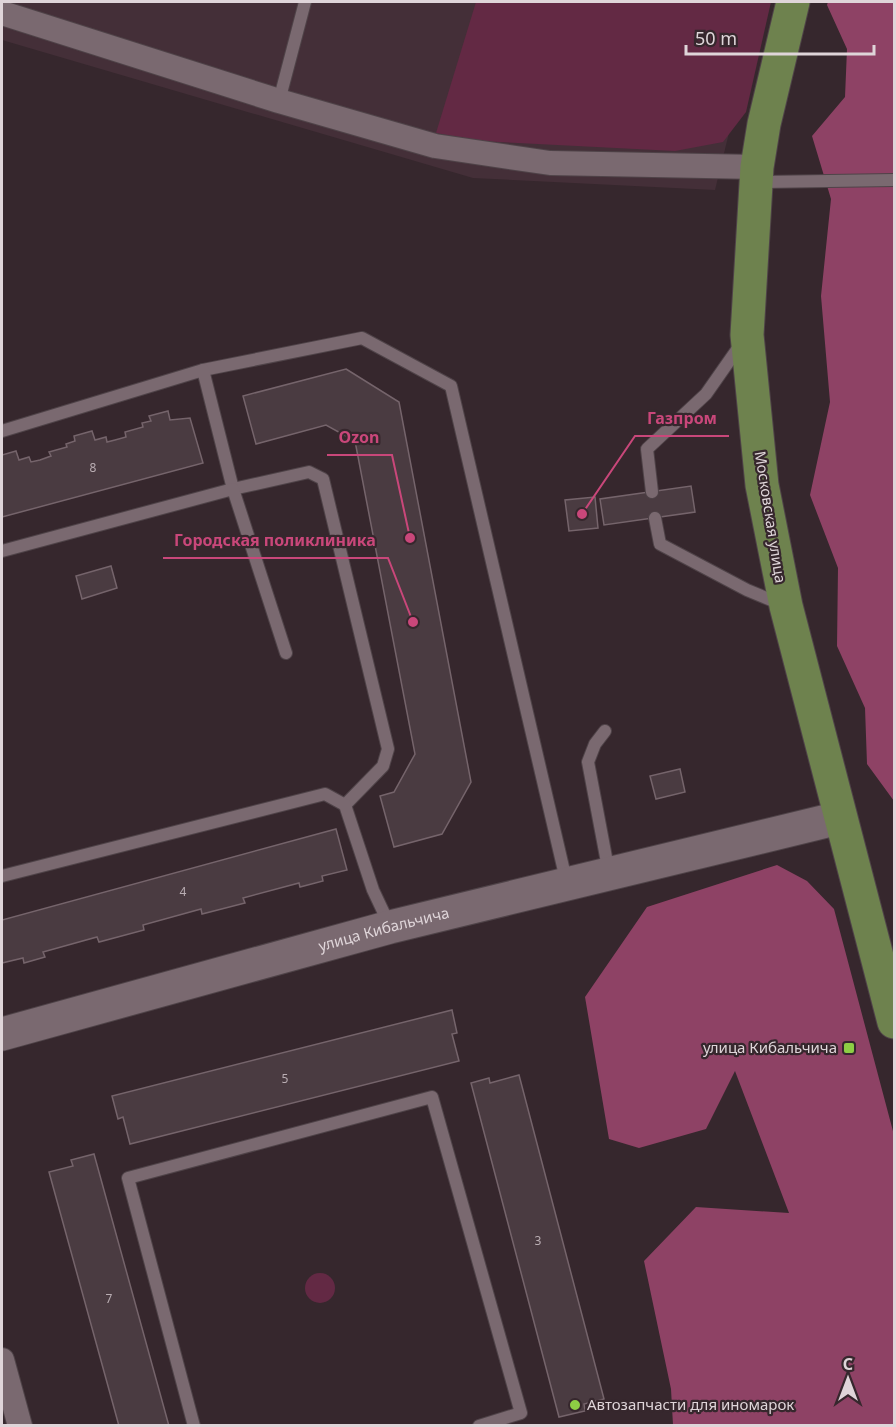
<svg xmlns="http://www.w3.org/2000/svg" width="896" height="1427" font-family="'Noto Sans',sans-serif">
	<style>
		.built { fill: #442f38 }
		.green { fill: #632944 }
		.forest { fill: #8e4265 }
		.building { fill: #4a3b41; stroke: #75646b; stroke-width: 1.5 }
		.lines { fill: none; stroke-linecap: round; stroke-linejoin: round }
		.lane-casing { stroke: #4f4348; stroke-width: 14 }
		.street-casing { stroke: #4f4348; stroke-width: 26 }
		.secondary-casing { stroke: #4f4348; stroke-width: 35 }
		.primary-casing { stroke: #4f4348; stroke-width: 35 }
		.lane { stroke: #7a6970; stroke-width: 12 }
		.street { stroke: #7a6970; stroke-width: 24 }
		.secondary { stroke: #7a6970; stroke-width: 33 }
		.primary { stroke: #6e824e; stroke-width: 33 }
		.poi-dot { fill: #8dce44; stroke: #36272d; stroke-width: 2 }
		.labels { text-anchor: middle; stroke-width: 4.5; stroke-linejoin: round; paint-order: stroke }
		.number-label { font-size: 12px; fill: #baaeb3 }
		.street-label { font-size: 15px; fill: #dfd5d9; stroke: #36272d }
		.poi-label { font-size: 15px; fill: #dfd5d9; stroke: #36272d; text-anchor: end }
		.leader { fill: none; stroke: #c9477a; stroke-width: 2 }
		.callout-dot { fill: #c9477a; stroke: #36272d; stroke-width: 2 }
		.callout-label { font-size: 16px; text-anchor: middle; font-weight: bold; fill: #c9477a; stroke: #36272d; stroke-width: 4.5; stroke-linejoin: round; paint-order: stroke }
	</style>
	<rect width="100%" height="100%" fill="#36272d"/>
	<path class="built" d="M2 2H761L715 190 473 178 2 40Z"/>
	<g class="green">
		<path d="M476 2H771L746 112 723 142 675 151 479 141 436 133Z"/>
		<circle cx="320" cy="1288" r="15"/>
	</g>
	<g class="forest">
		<path d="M828 2H894V801L867 764 865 708 837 646 838 568 810 495 830 402 821 296 831 199 812 136 845 97 847 49 827 5Z"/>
		<path d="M777 865 807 881 834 909 894 1135V1425H673L671 1389 644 1261 696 1207 789 1213 735 1071 706 1129 639 1148 609 1139 585 997 647 907Z"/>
	</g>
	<g class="building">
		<path d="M346 369 399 402 471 782 442 834 394 847 380 796 394 792 415 754 355 441 326 425 256 444 243 396Z"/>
		<path d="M168 411 170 420 190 418 203 463 2 517V455L16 451 19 460 29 457 31 462 40 460 51 456 49 452 67 447 66 444 75 441 74 436 92 431 95 440 106 437 107 442 115 440 126 437 125 432 143 427 142 423 151 421 149 416Z"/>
		<path d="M691 486 695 512 604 525 600 499Z"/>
		<path d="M595 497 598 528 569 531 565 500Z"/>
		<path d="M111 566 117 588 82 599 76 576Z"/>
		<path d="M680 769 685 792 656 799 650 776Z"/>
		<path d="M336 829 347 870 322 876 323 881 300 887 299 883 243 898 245 903 202 914 201 909 143 925 144 930 99 942 97 937 43 952 45 957 24 963 23 958 2 963V920Z"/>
		<path d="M452 1010 457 1033 452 1034 459 1061 130 1144 123 1117 118 1119 112 1096Z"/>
		<path d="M519 1075 604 1399 584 1404 585 1411 559 1417 471 1083 489 1078 490 1083Z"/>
		<path d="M94 1154 169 1426H119L49 1172 73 1166 71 1160Z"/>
	</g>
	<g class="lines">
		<defs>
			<g id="lane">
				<path d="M279 101 305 2"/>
				<path d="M757 182 894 180"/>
				<path d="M203 370 362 338 451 386 567 884"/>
				<path d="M2 431 203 370 233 489 309 472 323 479 388 749 383 766 345 805"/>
				<path d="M652 492 647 449 706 394 741 344"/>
				<path d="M655 518 660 544 747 590 783 605"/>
				<path d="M2 551 233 489 286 653"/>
				<path d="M605 731 595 744 588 762 609 873"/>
				<path d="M2 876 325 794 345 805 373 890 390 926"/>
				<path d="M194 1426 128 1178 432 1097 521 1413 479 1426"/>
			</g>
			<g id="street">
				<path d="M2 13 279 101 435 146 550 163 757 167"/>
				<path d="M2 1360 20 1426"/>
			</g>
			<g id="secondary">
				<path id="s1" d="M2 1034 390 927 839 818"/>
			</g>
			<path id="primary" d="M793 2 764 124 757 167 747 335 762 485 786 606 894 1022"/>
		</defs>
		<use href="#lane" class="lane-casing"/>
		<use href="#street" class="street-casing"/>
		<use href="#secondary" class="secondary-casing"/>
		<use href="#primary" class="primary-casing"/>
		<use href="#lane" class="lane"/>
		<use href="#street" class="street"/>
		<use href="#secondary" class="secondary"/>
		<use href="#primary" class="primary"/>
	</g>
	<g class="poi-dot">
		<rect x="843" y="1042" width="12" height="12" rx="3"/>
		<circle cx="575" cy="1405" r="6"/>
	</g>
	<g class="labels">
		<g class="number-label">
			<text x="93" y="472">8</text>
			<text x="183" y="896">4</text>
			<text x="285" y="1083">5</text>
			<text x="538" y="1245">3</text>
			<text x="109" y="1303">7</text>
		</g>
		<g class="street-label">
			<text transform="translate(770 517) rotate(81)" y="5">Московская улица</text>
			<text dy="5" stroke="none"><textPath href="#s1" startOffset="396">улица Кибальчича</textPath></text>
		</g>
		<g class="poi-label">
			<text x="837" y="1053">улица Кибальчича</text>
			<text x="587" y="1410" text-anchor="start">Автозапчасти для иномарок</text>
		</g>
	</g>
	<path class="leader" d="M582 514L635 436H729M410 538L392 455H327M413 622L388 558H163"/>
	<g class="callout-dot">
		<circle cx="582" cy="514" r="6"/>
		<circle cx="410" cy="538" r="6"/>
		<circle cx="413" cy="622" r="6"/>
	</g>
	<g class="callout-label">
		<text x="682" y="424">Газпром</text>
		<text x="359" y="443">Ozon</text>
		<text x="275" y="546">Городская поликлиника</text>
	</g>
	<rect width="896" height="1427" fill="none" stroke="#dfd5d9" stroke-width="6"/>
	<g transform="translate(848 1379)" stroke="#36272d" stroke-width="4.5" paint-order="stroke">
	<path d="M0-4.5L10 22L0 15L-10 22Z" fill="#dfd5d9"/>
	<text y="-9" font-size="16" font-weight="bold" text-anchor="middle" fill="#dfd5d9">С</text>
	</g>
	<path d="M686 45v9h188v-9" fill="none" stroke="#dfd5d9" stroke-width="3"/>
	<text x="695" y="45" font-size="18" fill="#dfd5d9" stroke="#36272d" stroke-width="4.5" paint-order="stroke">50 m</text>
</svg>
